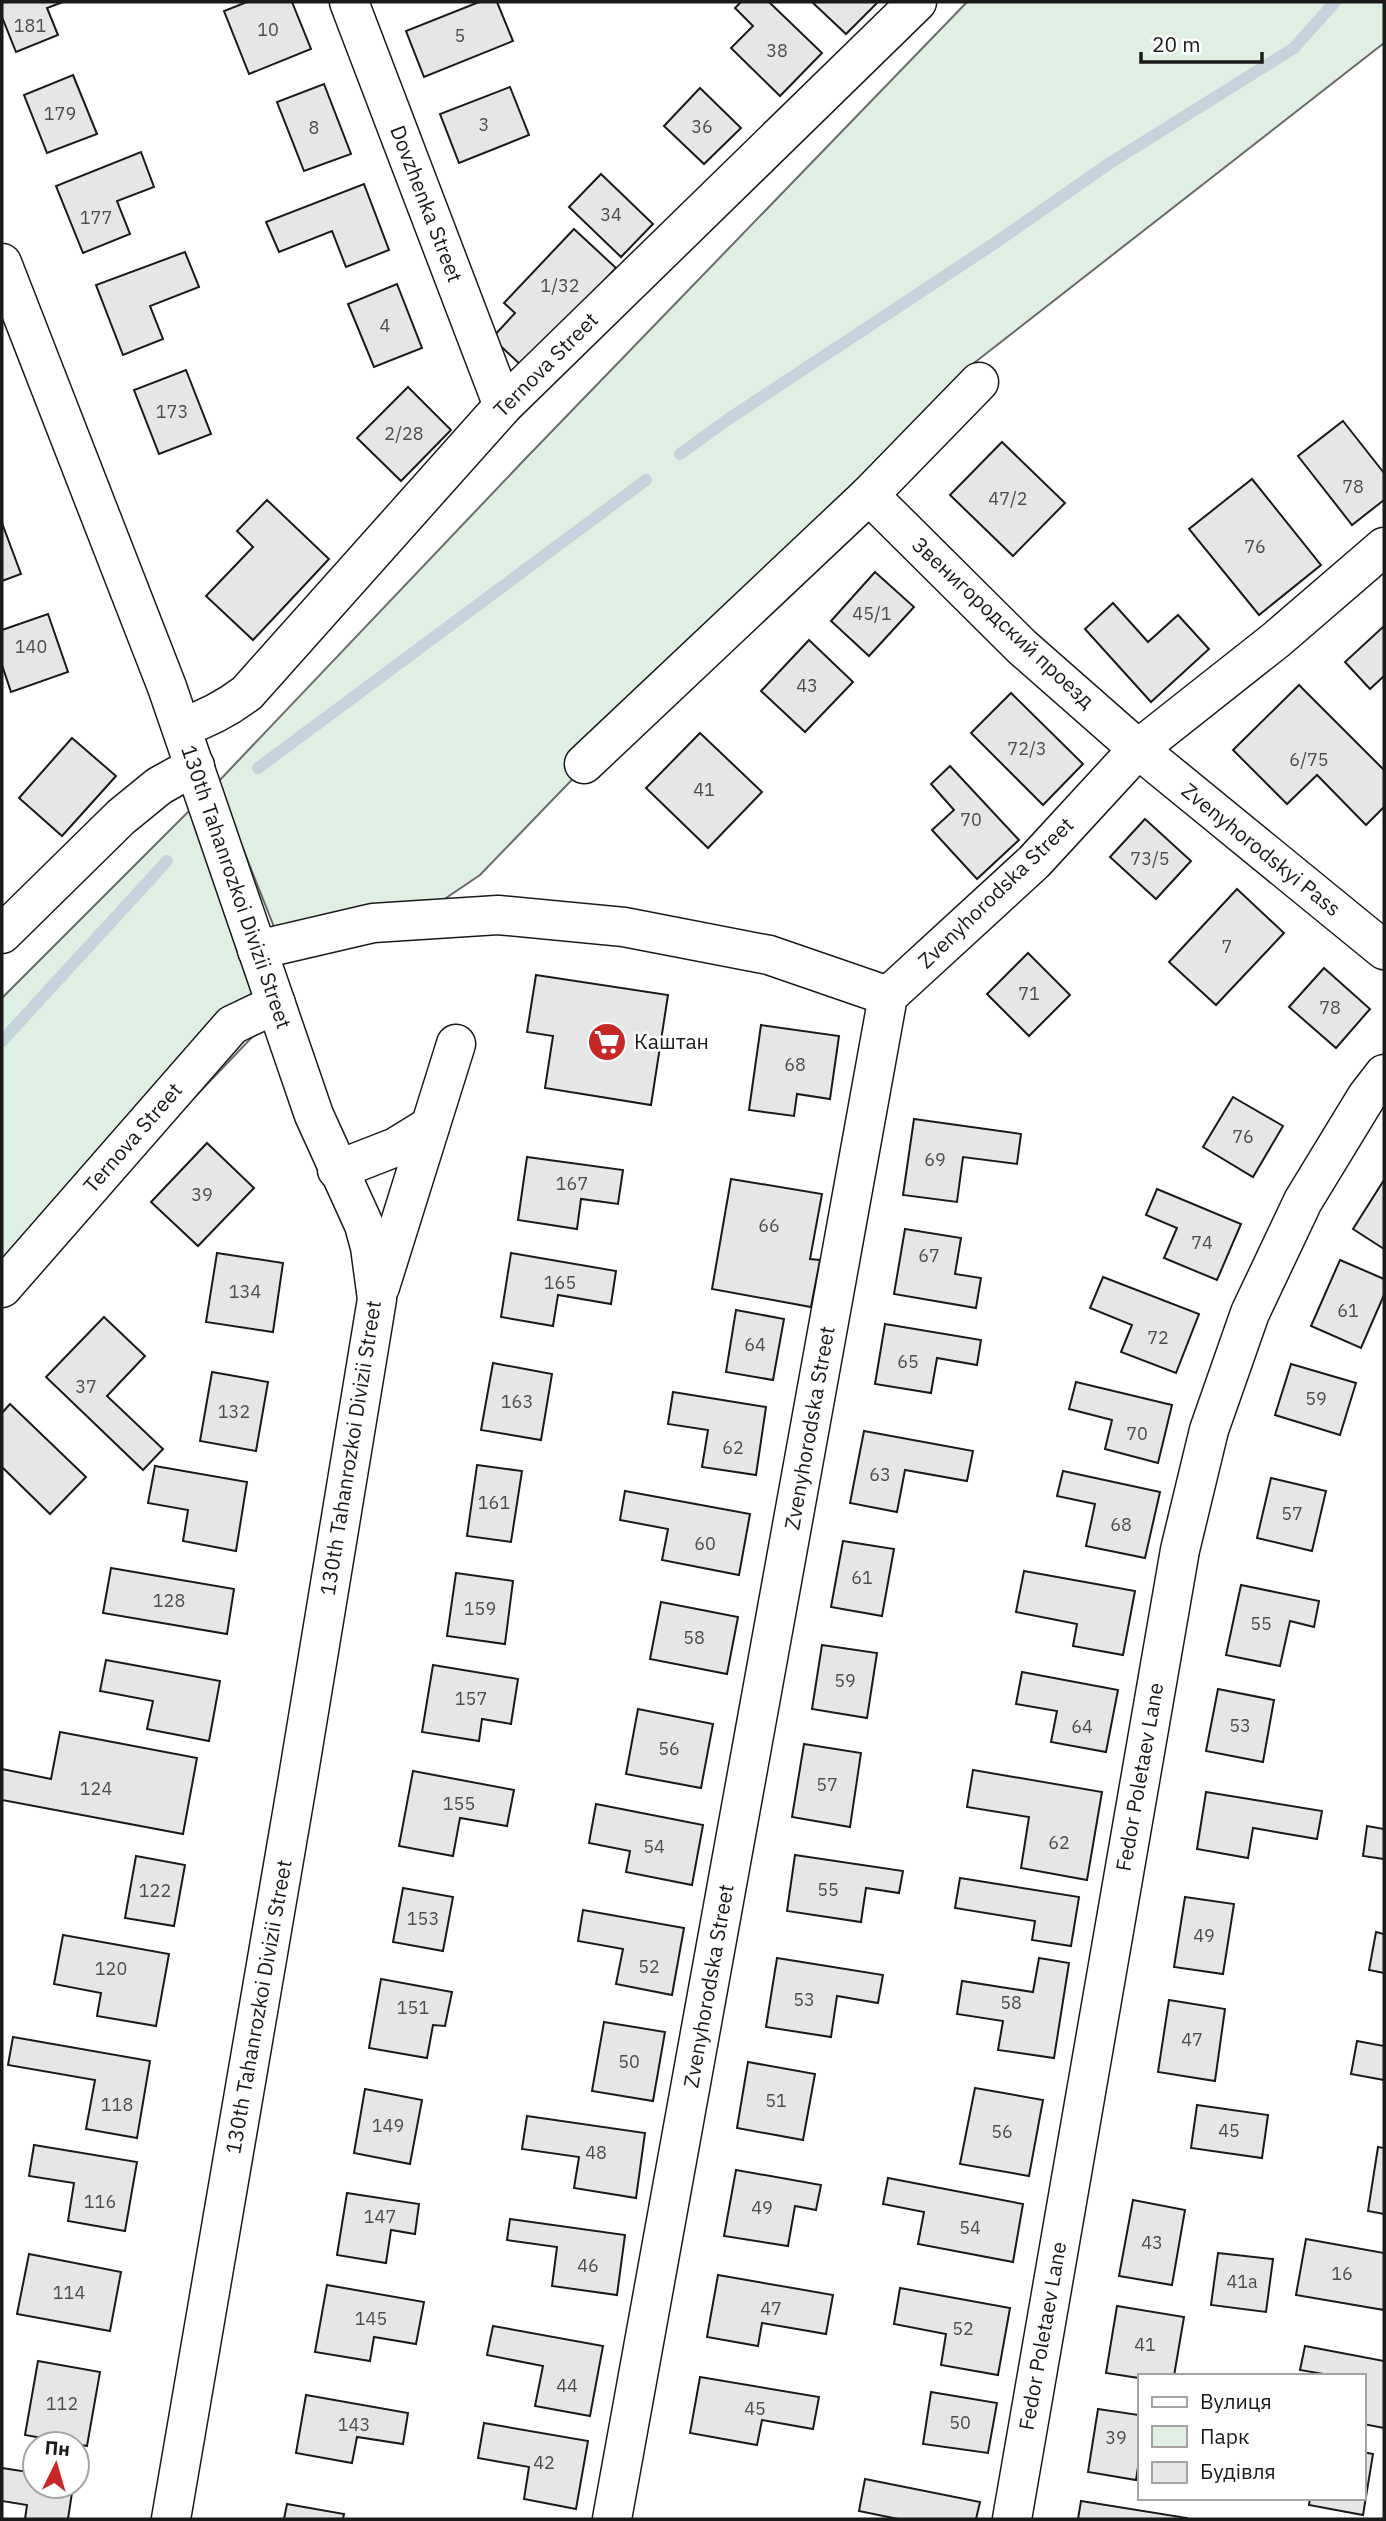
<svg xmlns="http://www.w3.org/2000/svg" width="1386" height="2521" font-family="'IBM Plex Sans',sans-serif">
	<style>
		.green { fill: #e0efe3; stroke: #6a6a6a; stroke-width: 2 }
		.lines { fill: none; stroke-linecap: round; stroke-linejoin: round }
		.stream { stroke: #c6d2dc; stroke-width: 12 }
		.building { fill: #e6e6e6; stroke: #1a1a1a; stroke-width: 2 }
		.minor-casing { stroke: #1a1a1a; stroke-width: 41 }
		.minor { stroke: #fff; stroke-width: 38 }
		.labels { text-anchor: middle; stroke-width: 5; stroke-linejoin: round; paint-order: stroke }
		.number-label { font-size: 18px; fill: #4d4d4d }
		.street-label { font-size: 21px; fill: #1a1a1a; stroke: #fff }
		.poi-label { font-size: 21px; fill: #1a1a1a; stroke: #fff; text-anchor: start }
	</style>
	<rect width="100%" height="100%" fill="#fff"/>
	<g class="green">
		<path d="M967 2H1384V43L974 363 480 875 409 923 282 947 217 783 527 457Z"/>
		<path d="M199 801 279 1009 2 1299V998Z"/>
	</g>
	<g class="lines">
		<g class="stream">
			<path d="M680 454 727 420 995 243 1110 163 1294 48 1335 2"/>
			<path d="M258 768 646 480"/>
			<path d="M2 1041 167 861"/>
		</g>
	</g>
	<g class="building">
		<path d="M2 2H63L47 8 58 35 16 52 2 17Z"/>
		<path d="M247 2H292L311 49 249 74 224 11Z"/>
		<path d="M479 2H497L513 41 424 77 406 31Z"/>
		<path d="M741 2H769L822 53 780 96 731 48 753 26 735 8Z"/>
		<path d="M812 2H878L846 34Z"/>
		<path d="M73 75 97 134 47 153 24 95Z"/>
		<path d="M324 84 351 154 304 171 277 102Z"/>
		<path d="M510 87 529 135 459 163 440 114Z"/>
		<path d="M700 88 741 128 704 164 664 126Z"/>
		<path d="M141 152 154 187 117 201 130 234 83 253 56 186Z"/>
		<path d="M601 174 653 224 621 257 569 207Z"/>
		<path d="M364 184 389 250 346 267 332 231 279 252 266 222Z"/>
		<path d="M574 229 616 268 523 367 492 338 515 313 504 303Z"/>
		<path d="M185 252 199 287 150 306 163 339 123 355 96 285Z"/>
		<path d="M397 284 422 348 374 367 348 304Z"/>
		<path d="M186 370 211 434 159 454 134 390Z"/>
		<path d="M408 387 451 430 401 481 357 438Z"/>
		<path d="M1343 421 1384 473V500L1352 525 1298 456Z"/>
		<path d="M1002 442 1065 503 1013 556 950 495Z"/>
		<path d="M1252 479 1321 565 1259 615 1189 529Z"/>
		<path d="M267 500 329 559 253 640 206 596 253 547 237 531Z"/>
		<path d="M2 523 21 574 2 581Z"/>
		<path d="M875 572 914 607 869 656 831 621Z"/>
		<path d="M1113 603 1148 642 1178 615 1209 649 1151 702 1085 629Z"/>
		<path d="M48 614 68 672 11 692 2 665V630Z"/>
		<path d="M1384 626V676L1370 689 1345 662Z"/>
		<path d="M809 640 853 682 805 732 761 691Z"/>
		<path d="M1299 685 1384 770V807L1366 825 1317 775 1287 804 1233 750Z"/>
		<path d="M1011 693 1083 764 1043 805 971 733Z"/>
		<path d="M700 733 762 792 708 848 646 788Z"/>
		<path d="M72 738 116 776 62 836 19 798Z"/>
		<path d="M950 766 1019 840 977 879 932 830 954 810 931 784Z"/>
		<path d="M1145 819 1191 861 1156 899 1110 857Z"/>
		<path d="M1237 889 1284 933 1216 1005 1169 962Z"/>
		<path d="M1028 953 1070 995 1029 1036 987 994Z"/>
		<path d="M1324 968 1370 1009 1336 1048 1289 1007Z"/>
		<path d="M536 975 668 995 651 1105 545 1088 553 1036 527 1032Z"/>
		<path d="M761 1025 839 1036 830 1099 797 1094 794 1116 749 1110Z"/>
		<path d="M1233 1097 1283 1126 1253 1177 1203 1147Z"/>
		<path d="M914 1119 1021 1134 1017 1164 963 1157 957 1202 903 1195Z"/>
		<path d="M207 1143 254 1188 198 1246 151 1202Z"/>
		<path d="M527 1157 623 1170 618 1204 581 1199 577 1229 518 1220Z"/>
		<path d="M731 1179 822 1194 810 1259 820 1260 811 1307 712 1289Z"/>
		<path d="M1384 1180V1249L1353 1229Z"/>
		<path d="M1157 1189 1241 1224 1217 1280 1164 1258 1177 1228 1146 1215Z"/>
		<path d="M905 1229 961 1238 955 1274 981 1278 976 1308 894 1294Z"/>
		<path d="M217 1253 283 1263 273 1332 206 1322Z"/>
		<path d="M511 1253 616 1271 611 1304 558 1295 553 1326 501 1317Z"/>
		<path d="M1340 1260 1384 1279V1295L1361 1348 1311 1326Z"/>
		<path d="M1103 1277 1199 1314 1176 1373 1121 1352 1132 1325 1090 1308Z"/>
		<path d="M736 1310 784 1319 773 1380 726 1372Z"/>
		<path d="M104 1317 145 1356 107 1396 163 1449 143 1470 46 1377Z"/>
		<path d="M885 1324 981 1340 977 1365 937 1358 931 1393 875 1384Z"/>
		<path d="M493 1363 552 1374 541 1440 481 1430Z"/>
		<path d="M1291 1364 1356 1383 1340 1435 1275 1415Z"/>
		<path d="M212 1372 268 1382 256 1451 200 1441Z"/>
		<path d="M1076 1382 1172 1405 1158 1463 1105 1449 1112 1420 1069 1409Z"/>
		<path d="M673 1392 766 1407 756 1475 702 1467 708 1430 668 1424Z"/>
		<path d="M10 1404 86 1477 50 1514 2 1467V1413Z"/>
		<path d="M864 1431 973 1451 967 1481 905 1470 897 1512 850 1503Z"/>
		<path d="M477 1465 522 1471 511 1542 467 1536Z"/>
		<path d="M155 1466 247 1482 236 1551 183 1541 188 1510 148 1503Z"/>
		<path d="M1063 1471 1160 1492 1145 1558 1086 1546 1095 1504 1057 1496Z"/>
		<path d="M1271 1478 1326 1491 1312 1551 1257 1538Z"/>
		<path d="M625 1491 750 1514 739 1575 662 1560 668 1529 620 1520Z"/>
		<path d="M843 1541 894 1549 882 1616 831 1607Z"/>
		<path d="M111 1568 234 1589 227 1634 103 1613Z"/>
		<path d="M1024 1571 1135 1591 1123 1655 1073 1646 1077 1624 1016 1612Z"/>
		<path d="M456 1573 513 1581 505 1644 447 1636Z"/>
		<path d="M1241 1585 1319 1601 1314 1627 1290 1621 1280 1666 1226 1655Z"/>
		<path d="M661 1602 738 1617 727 1674 650 1659Z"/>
		<path d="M822 1645 877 1653 867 1718 812 1709Z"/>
		<path d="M106 1660 220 1681 209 1741 147 1729 153 1701 100 1691Z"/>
		<path d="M433 1665 518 1679 511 1724 482 1719 479 1741 422 1732Z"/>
		<path d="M1022 1672 1118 1690 1106 1752 1051 1742 1057 1711 1016 1704Z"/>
		<path d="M1218 1689 1274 1700 1263 1762 1206 1751Z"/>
		<path d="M638 1709 713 1724 701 1788 626 1774Z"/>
		<path d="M60 1732 197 1758 183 1834 2 1800V1769L51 1779Z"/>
		<path d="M804 1744 861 1753 850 1827 792 1817Z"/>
		<path d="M973 1770 1102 1792 1087 1880 1021 1868 1029 1817 967 1807Z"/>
		<path d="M413 1771 514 1790 507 1826 460 1818 453 1856 399 1846Z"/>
		<path d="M1206 1792 1322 1811 1317 1839 1253 1828 1248 1858 1197 1849Z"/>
		<path d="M596 1804 703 1825 692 1885 626 1872 630 1851 589 1843Z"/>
		<path d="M1367 1826 1384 1829V1859L1363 1856Z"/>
		<path d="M795 1855 903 1871 899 1893 866 1888 861 1922 787 1911Z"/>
		<path d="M136 1856 185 1865 174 1926 125 1918Z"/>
		<path d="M960 1878 1079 1897 1071 1946 1032 1940 1035 1921 955 1908Z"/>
		<path d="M403 1888 453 1897 443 1951 393 1942Z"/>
		<path d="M1185 1897 1234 1904 1223 1974 1174 1967Z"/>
		<path d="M583 1910 684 1928 672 1995 616 1984 623 1949 578 1941Z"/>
		<path d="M1376 1932 1384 1934V1973L1369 1970Z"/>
		<path d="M63 1935 169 1954 156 2026 97 2016 101 1993 54 1984Z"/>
		<path d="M777 1958 883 1975 878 2003 837 1996 831 2037 766 2027Z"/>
		<path d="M1039 1958 1069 1963 1054 2058 998 2050 1003 2021 957 2014 962 1981 1033 1992Z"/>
		<path d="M381 1979 452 1992 445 2026 433 2025 427 2058 369 2048Z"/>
		<path d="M1169 2000 1225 2009 1215 2081 1158 2072Z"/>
		<path d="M604 2022 665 2032 653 2101 592 2091Z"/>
		<path d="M13 2037 150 2061 137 2138 86 2129 95 2080 8 2065Z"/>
		<path d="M1357 2041 1384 2046V2080L1351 2074Z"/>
		<path d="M748 2062 815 2074 803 2140 737 2128Z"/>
		<path d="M975 2088 1043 2100 1029 2176 960 2164Z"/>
		<path d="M365 2089 422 2100 410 2164 354 2153Z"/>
		<path d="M1197 2105 1268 2115 1262 2158 1191 2148Z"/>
		<path d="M527 2116 645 2133 636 2198 574 2188 579 2157 522 2149Z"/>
		<path d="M34 2145 137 2162 125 2231 68 2221 74 2183 29 2176Z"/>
		<path d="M1378 2147 1384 2148V2214L1368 2211Z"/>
		<path d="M736 2170 821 2185 816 2210 795 2206 788 2246 724 2236Z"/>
		<path d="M888 2178 1023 2204 1013 2262 918 2244 924 2212 883 2204Z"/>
		<path d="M347 2193 419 2204 415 2234 391 2230 386 2263 337 2255Z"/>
		<path d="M1133 2200 1185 2210 1172 2285 1119 2276Z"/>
		<path d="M510 2219 625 2235 617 2295 552 2286 557 2247 507 2240Z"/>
		<path d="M1306 2239 1384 2253V2310L1296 2295Z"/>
		<path d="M1218 2253 1273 2259 1266 2312 1211 2305Z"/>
		<path d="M29 2254 121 2272 110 2331 17 2314Z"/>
		<path d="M718 2275 833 2295 826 2334 762 2323 758 2346 707 2337Z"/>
		<path d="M327 2285 424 2302 416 2344 374 2337 370 2361 315 2352Z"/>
		<path d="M900 2288 1010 2308 998 2375 941 2365 946 2334 894 2324Z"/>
		<path d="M1117 2306 1184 2317 1174 2376H1139V2378L1106 2373Z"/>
		<path d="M493 2326 603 2346 590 2416 535 2406 543 2366 487 2355Z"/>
		<path d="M1305 2346 1384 2361V2428L1363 2424V2376H1335L1300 2370Z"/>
		<path d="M38 2361 100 2372 87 2446 25 2435Z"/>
		<path d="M700 2377 819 2397 813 2429 762 2420 757 2445 690 2433Z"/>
		<path d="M931 2392 997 2403 988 2453 923 2444Z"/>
		<path d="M306 2395 408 2413 403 2444 357 2437 352 2463 296 2453Z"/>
		<path d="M1098 2409 1139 2415V2461L1136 2480 1088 2472Z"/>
		<path d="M484 2423 588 2441 576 2509 524 2499 529 2467 478 2458Z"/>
		<path d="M1363 2452 1373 2454 1363 2515 1309 2505 1310 2498H1363Z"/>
		<path d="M2 2468 35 2473V2486H73L68 2519H25L27 2505 2 2501Z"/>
		<path d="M865 2479 980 2502 976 2519H898L859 2511Z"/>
		<path d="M1081 2501 1187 2518V2519H1078Z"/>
		<path d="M287 2504 344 2514 343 2519H284Z"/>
	</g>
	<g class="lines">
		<defs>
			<g id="minor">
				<path d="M349 2 503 406"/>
				<path d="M2 263 167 687 314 1115 364 1225 370 1247 377 1299 297 1784 171 2519"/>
				<path d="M869 495 1022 647 1138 749 1384 950"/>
				<path d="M182 727C207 719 226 709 247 693L503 406 917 2"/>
				<path d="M584 764 869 495 979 382"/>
				<path d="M2 934 121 817 159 786 195 766"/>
				<path d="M257 950 373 923 498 915 624 927 769 955 888 996"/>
				<path d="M337 1170 396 1147 430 1126"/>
				<path d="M380 1287 456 1044"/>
				<path d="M2 1288 232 1025 276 1004"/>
				<path d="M612 2519 888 996 1034 862 1138 749 1276 640 1384 547"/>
				<path d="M1012 2519 1180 1550 1209 1430 1250 1313 1303 1201 1367 1096 1384 1074"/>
			</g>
		</defs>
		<use href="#minor" class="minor-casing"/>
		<use href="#minor" class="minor"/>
	</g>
	<defs>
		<symbol id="supermarket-disc" viewBox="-11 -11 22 22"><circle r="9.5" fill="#c62828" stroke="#fff"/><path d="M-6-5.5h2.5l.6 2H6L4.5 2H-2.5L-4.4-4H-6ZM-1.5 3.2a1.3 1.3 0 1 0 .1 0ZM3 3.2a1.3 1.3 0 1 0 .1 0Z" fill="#fff"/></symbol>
	</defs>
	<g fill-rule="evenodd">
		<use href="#supermarket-disc" x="585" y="1020" width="44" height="44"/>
	</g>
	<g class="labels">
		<g class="number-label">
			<text x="30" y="32">181</text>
			<text x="268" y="36">10</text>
			<text x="460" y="42">5</text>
			<text x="777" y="57">38</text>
			<text x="60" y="120">179</text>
			<text x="484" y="131">3</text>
			<text x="702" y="133">36</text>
			<text x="314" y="134">8</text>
			<text x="611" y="221">34</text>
			<text x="96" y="224">177</text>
			<text x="560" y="292">1/32</text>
			<text x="385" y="332">4</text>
			<text x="172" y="418">173</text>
			<text x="404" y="440">2/28</text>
			<text x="1353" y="493">78</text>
			<text x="1008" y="505">47/2</text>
			<text x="1255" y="553">76</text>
			<text x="872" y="620">45/1</text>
			<text x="31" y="653">140</text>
			<text x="807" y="692">43</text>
			<text x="1027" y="755">72/3</text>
			<text x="1309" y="766">6/75</text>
			<text x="704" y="796">41</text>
			<text x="971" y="826">70</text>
			<text x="1150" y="865">73/5</text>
			<text x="1227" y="953">7</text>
			<text x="1029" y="1000">71</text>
			<text x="1330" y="1014">78</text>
			<text x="795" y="1071">68</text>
			<text x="1243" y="1143">76</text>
			<text x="935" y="1166">69</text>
			<text x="572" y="1190">167</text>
			<text x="202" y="1201">39</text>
			<text x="769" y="1232">66</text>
			<text x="1202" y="1249">74</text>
			<text x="929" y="1262">67</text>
			<text x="560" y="1289">165</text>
			<text x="245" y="1298">134</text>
			<text x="1348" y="1317">61</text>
			<text x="1158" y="1344">72</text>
			<text x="755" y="1351">64</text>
			<text x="908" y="1368">65</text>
			<text x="86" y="1393">37</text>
			<text x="1316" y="1405">59</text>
			<text x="517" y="1408">163</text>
			<text x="234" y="1418">132</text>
			<text x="1137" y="1440">70</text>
			<text x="733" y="1454">62</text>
			<text x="880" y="1481">63</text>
			<text x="494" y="1509">161</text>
			<text x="1292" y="1520">57</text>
			<text x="1121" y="1531">68</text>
			<text x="705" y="1550">60</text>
			<text x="862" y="1584">61</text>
			<text x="169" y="1607">128</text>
			<text x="480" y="1615">159</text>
			<text x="1261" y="1630">55</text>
			<text x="694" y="1644">58</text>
			<text x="845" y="1687">59</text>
			<text x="471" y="1705">157</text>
			<text x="1240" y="1732">53</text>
			<text x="1082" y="1733">64</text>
			<text x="669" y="1755">56</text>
			<text x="827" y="1791">57</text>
			<text x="96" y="1795">124</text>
			<text x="459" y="1810">155</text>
			<text x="1059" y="1849">62</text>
			<text x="654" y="1853">54</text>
			<text x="828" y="1896">55</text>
			<text x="155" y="1897">122</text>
			<text x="423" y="1925">153</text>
			<text x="1204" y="1942">49</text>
			<text x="649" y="1973">52</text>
			<text x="111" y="1975">120</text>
			<text x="804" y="2006">53</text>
			<text x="1011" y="2009">58</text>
			<text x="413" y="2014">151</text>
			<text x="1192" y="2046">47</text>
			<text x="629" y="2068">50</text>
			<text x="776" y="2107">51</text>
			<text x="117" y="2111">118</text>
			<text x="388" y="2132">149</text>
			<text x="1229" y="2137">45</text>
			<text x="1002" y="2138">56</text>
			<text x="596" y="2159">48</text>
			<text x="100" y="2208">116</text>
			<text x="762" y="2214">49</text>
			<text x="380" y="2223">147</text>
			<text x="970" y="2234">54</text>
			<text x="1152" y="2249">43</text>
			<text x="588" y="2272">46</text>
			<text x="1342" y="2280">16</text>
			<text x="1242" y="2288">41а</text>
			<text x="69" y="2299">114</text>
			<text x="771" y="2315">47</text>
			<text x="371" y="2325">145</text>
			<text x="963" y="2335">52</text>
			<text x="1145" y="2351">41</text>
			<text x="567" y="2392">44</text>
			<text x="62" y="2410">112</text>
			<text x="755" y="2415">45</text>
			<text x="960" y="2429">50</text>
			<text x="354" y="2431">143</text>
			<text x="1116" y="2444">39</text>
			<text x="544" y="2469">42</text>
		</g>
		<g class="street-label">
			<text transform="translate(426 204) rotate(69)" y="7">Dovzhenka Street</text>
			<text transform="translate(546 365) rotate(-45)" y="7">Ternova Street</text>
			<text transform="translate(1003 623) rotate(43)" y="7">Звенигородский проезд</text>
			<text transform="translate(1261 850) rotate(39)" y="7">Zvenyhorodskyi Pass</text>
			<text transform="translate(236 887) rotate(71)" y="7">130th Tahanrozkoi Divizii Street</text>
			<text transform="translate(996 893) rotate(-44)" y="7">Zvenyhorodska Street</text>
			<text transform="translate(133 1138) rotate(-49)" y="7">Ternova Street</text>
			<text transform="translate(810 1428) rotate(-80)" y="7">Zvenyhorodska Street</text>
			<text transform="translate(351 1448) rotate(-81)" y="7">130th Tahanrozkoi Divizii Street</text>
			<text transform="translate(1140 1777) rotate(-80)" y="7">Fedor Poletaev Lane</text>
			<text transform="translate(709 1986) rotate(-80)" y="7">Zvenyhorodska Street</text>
			<text transform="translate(259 2007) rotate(-80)" y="7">130th Tahanrozkoi Divizii Street</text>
			<text transform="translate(1043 2336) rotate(-80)" y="7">Fedor Poletaev Lane</text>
		</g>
		<g class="poi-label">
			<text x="634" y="1049">Каштан</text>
		</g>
	</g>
	<rect width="1386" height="2521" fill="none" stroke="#1a1a1a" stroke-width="7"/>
	<rect x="1138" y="2374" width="228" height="126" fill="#ffffff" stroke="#a3a3a3" stroke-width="2"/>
	<rect x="1152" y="2397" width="35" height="10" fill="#ffffff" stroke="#a3a3a3" stroke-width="2"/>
	<text x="1200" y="2409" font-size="21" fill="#1a1a1a">Вулиця</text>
	<rect x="1152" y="2426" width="35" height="21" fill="#e0efe3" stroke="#a3a3a3" stroke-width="2"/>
	<text x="1200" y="2444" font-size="21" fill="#1a1a1a">Парк</text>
	<rect x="1152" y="2462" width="35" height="21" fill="#e6e6e6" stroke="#a3a3a3" stroke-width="2"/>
	<text x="1200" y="2479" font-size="21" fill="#1a1a1a">Будівля</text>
	<g transform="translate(56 2465) rotate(5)"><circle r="33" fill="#ffffff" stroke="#a3a3a3" stroke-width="2"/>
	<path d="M0-5L12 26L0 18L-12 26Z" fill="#c62828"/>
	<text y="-10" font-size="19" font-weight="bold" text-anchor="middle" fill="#1a1a1a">Пн</text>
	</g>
	<path d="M1141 52v10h121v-10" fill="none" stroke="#1a1a1a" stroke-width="3.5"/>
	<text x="1152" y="52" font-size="21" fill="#1a1a1a" stroke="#ffffff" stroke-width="5" paint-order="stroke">20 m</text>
</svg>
